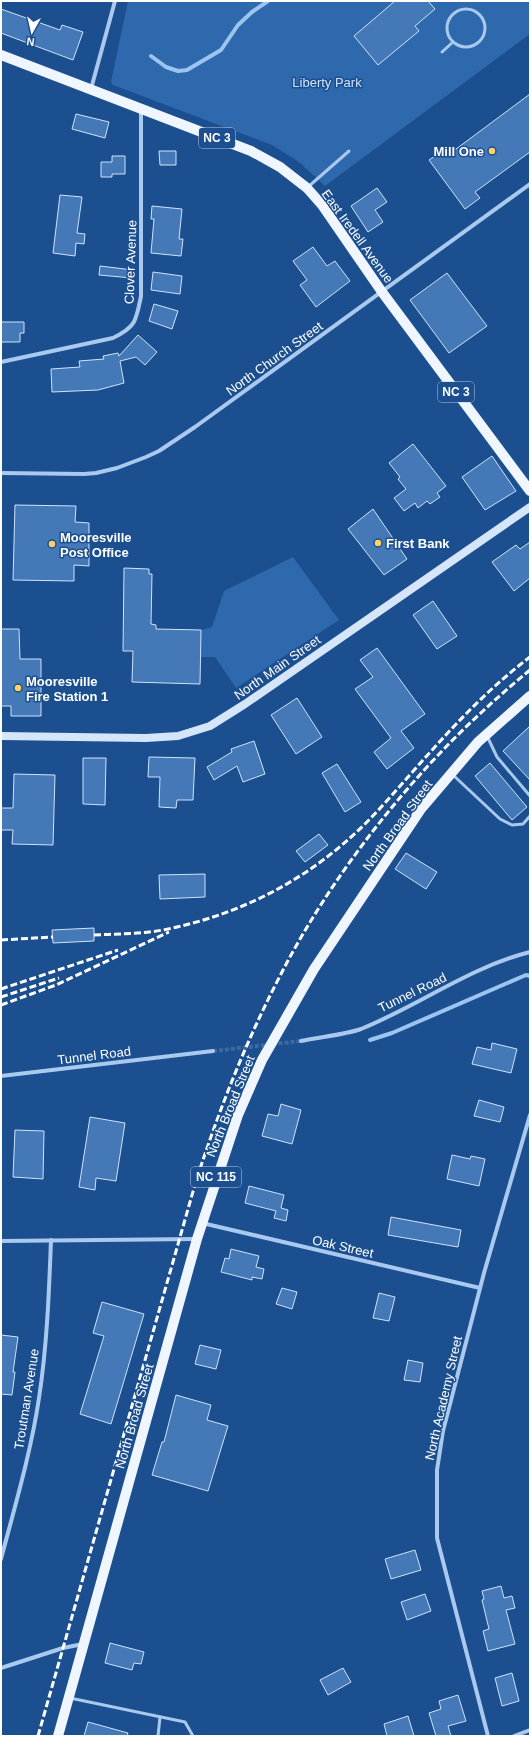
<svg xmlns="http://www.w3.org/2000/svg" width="531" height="1737" font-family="Helvetica,sans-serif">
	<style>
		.green { fill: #2e69ad }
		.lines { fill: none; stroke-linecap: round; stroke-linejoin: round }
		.stream { stroke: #9cc4f0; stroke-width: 4 }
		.building { fill: #4478b7; stroke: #cfe3fa }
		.minor-tunnel { stroke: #3d69a0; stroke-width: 4; stroke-dasharray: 4 2; stroke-linecap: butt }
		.service { stroke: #a9c9ee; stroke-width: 3 }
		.minor { stroke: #a9c9ee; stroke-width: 4 }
		.secondary { stroke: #d6e6fa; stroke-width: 8 }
		.primary { stroke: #f0f6ff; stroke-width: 10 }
		.rail { stroke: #fff; stroke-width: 3; stroke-dasharray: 7 3; stroke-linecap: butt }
		.poi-dot { fill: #ffd166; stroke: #1b4f8f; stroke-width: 1.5 }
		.labels { text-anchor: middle; stroke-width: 3; stroke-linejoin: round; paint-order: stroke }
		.shield { fill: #1b4f8f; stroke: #bbcadd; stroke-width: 1 }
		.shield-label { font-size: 12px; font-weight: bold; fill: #fff }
		.park-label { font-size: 13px; fill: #cfe3fa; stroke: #1b4f8f }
		.poi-label { font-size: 13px; font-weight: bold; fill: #fff; stroke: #1b4f8f; text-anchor: start }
		.street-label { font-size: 13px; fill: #fff; stroke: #1b4f8f }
	</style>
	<rect width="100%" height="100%" fill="#1b4f8f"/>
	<g class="green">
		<path d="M128 1H530V34L325 186 299 162 272 145 113 85 111 82Z"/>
		<path d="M293 557 339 620 236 688 215 657H200L201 630 212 627 224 591Z"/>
	</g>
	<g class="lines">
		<g class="stream">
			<path d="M151 56 166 67 178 71 187 70 221 50 238 25 252 12 268 1"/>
			<path d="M370 1040 392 1033 526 975 530 976"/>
		</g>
	</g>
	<g class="building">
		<path d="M395 1H428L435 9 415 26 419 31 378 65 354 36Z"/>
		<path d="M1 9 60 30 62 25 83 32 73 60 1 33Z"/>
		<path d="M530 94V152L475 192 480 198 465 209 429 160 444 150 448 155Z"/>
		<path d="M76 114 109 122 105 138 72 129Z"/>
		<path d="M159 151H176V165H160Z"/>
		<path d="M112 156H125V174H112V177H101V162H112Z"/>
		<path d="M377 188 387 202 375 210 383 222 368 232 351 206Z"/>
		<path d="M60 195 82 197 77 233 85 234 84 244 76 243 75 256 53 253Z"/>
		<path d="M152 206 182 209 179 239H183L181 256 151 253 154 219H151Z"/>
		<path d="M313 247 327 266 335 261 350 281 316 307 300 285 307 280 293 261Z"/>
		<path d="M100 266 133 270 132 278 99 275Z"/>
		<path d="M153 272 182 276 180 294 151 290Z"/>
		<path d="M447 273 487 326 449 353 410 300Z"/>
		<path d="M154 304 178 311 172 329 149 321Z"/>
		<path d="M1 322H24V333H20V342H1Z"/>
		<path d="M138 335 157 352 145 365 136 357 120 361 124 383 98 390 52 392 51 369 80 367 79 361 104 359 103 356 118 353 119 356Z"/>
		<path d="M413 444 446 486 437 493 440 497 430 504 427 501 418 508 415 503 404 511 394 498 406 489 398 479 400 477 389 463Z"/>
		<path d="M492 456 516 491 485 510 462 477Z"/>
		<path d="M15 505 76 506 75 522 89 523V566L74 565V581L13 580Z"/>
		<path d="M373 509 407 559 384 575 348 529Z"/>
		<path d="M530 542V578L514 591 492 562 516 545 520 549Z"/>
		<path d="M124 568 149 569V574H152L151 624 156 625V629L201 630 200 684 132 682 133 651H123Z"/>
		<path d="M433 601 457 636 437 649 413 615Z"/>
		<path d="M1 629H19L20 659H41V716H11V706H1Z"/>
		<path d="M377 648 425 714 401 731 414 748 387 769 374 752 391 738 355 689 373 677 360 660Z"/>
		<path d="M297 698 322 737 296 754 271 715Z"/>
		<path d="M530 726V780L503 751Z"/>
		<path d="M254 741 265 774 243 782 237 766 214 780 207 767 232 752 231 749Z"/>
		<path d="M149 757 195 758 193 800H177L176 808 159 807 160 777H148Z"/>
		<path d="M83 758H106L105 805 83 804Z"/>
		<path d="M490 763 527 807 512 820 475 776Z"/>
		<path d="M337 764 361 802 345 812 322 773Z"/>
		<path d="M14 774 55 775 53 845 12 844 13 830H1V808H13Z"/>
		<path d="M319 834 328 845 305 862 296 851Z"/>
		<path d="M406 853 437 872 426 889 395 869Z"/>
		<path d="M205 874V897L160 899 159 875Z"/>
		<path d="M94 928V941L53 943 52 930Z"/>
		<path d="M492 1043 517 1049 511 1073 472 1064 477 1047 491 1050Z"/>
		<path d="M479 1100 504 1107 500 1122 474 1116Z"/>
		<path d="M281 1104 301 1110 292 1144 262 1136 268 1114 278 1116Z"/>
		<path d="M90 1117 125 1123 116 1181 96 1178 95 1190 79 1187Z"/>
		<path d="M15 1130 44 1131 43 1179 13 1177Z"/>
		<path d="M452 1155 470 1159 471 1156 485 1159 479 1186 447 1179Z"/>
		<path d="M249 1186 284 1195 281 1208 288 1210 286 1221 274 1218 276 1211 245 1203Z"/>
		<path d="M391 1217 461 1230 458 1247 388 1235Z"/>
		<path d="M231 1249 259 1256 256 1267 264 1269 262 1279 252 1277V1280L221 1272 225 1258 229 1259Z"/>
		<path d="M282 1288 297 1292 292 1309 276 1304Z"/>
		<path d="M379 1293 395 1297 389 1321 373 1318Z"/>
		<path d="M102 1302 144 1314 111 1424 80 1414 104 1336 93 1333Z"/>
		<path d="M1 1335 18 1337 13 1372H15L12 1395 1 1394Z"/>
		<path d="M200 1345 221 1350 216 1369 195 1364Z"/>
		<path d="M408 1360 423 1363 420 1382 404 1380Z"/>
		<path d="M176 1395 211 1405 207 1420 228 1426 208 1491 152 1475 162 1442H164Z"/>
		<path d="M415 1550 421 1570 391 1579 385 1559Z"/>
		<path d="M501 1586 504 1598 512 1596 515 1608 506 1610 515 1644 488 1651 483 1631 489 1629 482 1600 484 1599 482 1591Z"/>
		<path d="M425 1594 431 1611 407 1620 401 1602Z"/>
		<path d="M110 1643 144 1652 141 1664 134 1663 132 1670 105 1663Z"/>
		<path d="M343 1668 351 1682 328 1695 320 1680Z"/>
		<path d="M512 1673 519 1701 502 1706 495 1678Z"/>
		<path d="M458 1695 466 1721 448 1726 451 1736H436L429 1713 441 1709 439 1701Z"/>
		<path d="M408 1716 414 1736H387L384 1724Z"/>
		<path d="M88 1722 128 1733 127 1736H84Z"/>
	</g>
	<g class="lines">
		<path class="minor-tunnel" d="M213 1051 301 1041"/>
		<g class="service">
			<circle cx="466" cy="28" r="19"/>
			<path d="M442 52 453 42"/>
			<path d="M308 187 349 151"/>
			<path d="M487 736 497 757 530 796"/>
			<path d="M453 775 500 819 512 825 523 824 530 816"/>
			<path d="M70 1698 185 1722 193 1736"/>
			<path d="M158 1736 160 1717"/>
		</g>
		<g class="minor">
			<path d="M91 89 115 1"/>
			<path d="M1 362 113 338C136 327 136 321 141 296V109"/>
			<path d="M1 473 84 474 96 473 117 468 146 457 159 451 195 427 530 184"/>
			<path d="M301 1041C318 1037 344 1035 361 1029 418 1006 470 967 530 952"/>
			<path d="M1 1076 213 1051"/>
			<path d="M202 1223 480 1288"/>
			<path d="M1 1241 197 1239"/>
			<path d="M1 1559C15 1506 31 1452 39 1398 47 1346 49 1293 51 1240"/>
			<path d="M1 1668 63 1648 83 1644"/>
			<path d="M488 1736 437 1538V1470L443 1431 484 1273 530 1115"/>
			<path d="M514 1736 530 1730"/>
		</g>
		<path class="secondary" d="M1 736 146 738 178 736 210 726 245 704 530 507"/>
		<g class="primary">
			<path d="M1 55 251 151 280 167 307 188 322 205 382 292 530 491"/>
			<path d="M58 1736 197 1239 238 1115 262 1060 314 969 421 809 478 742 530 696"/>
		</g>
		<g class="rail">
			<path d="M94 935C117 934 140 934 163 930 250 913 324 871 383 805 430 753 473 700 530 657"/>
			<path d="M1 940 53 937"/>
			<path d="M1 989 118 950"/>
			<path d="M1 997 59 978"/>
			<path d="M1 1005 56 985 169 932"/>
			<path d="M38 1736 196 1181C219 1110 246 1041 281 974 329 880 405 782 483 711 498 697 514 683 530 670"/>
		</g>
	</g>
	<g class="poi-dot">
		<circle cx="492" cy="151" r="4"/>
		<circle cx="378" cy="543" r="4"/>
		<circle cx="52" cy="544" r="4"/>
		<circle cx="18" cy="688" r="4"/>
	</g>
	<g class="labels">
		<g class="shield">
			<rect x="199" y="128" width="36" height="20" rx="3"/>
			<rect x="438" y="382" width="36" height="20" rx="3"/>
			<rect x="191" y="1167" width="50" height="20" rx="3"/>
		</g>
		<g class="shield-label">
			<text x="217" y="142">NC 3</text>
			<text x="456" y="396">NC 3</text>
			<text x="216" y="1181">NC 115</text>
		</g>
		<g class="park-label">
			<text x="327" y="87">Liberty Park</text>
		</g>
		<g class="poi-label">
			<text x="484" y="156" text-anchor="end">Mill One</text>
			<text x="60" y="542">Mooresville<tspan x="60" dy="15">Post Office</tspan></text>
			<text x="386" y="548">First Bank</text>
			<text x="26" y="686">Mooresville<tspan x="26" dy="15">Fire Station 1</tspan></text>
		</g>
		<g class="street-label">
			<text transform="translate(358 236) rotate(54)" y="5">East Iredell Avenue</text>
			<text transform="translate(130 262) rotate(-88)" y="5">Clover Avenue</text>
			<text transform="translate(274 358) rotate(-36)" y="5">North Church Street</text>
			<text transform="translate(277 667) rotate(-35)" y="5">North Main Street</text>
			<text transform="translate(397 825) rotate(-54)" y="5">North Broad Street</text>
			<text transform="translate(412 992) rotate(-26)" y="5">Tunnel Road</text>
			<text transform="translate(94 1055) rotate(-7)" y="5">Tunnel Road</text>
			<text transform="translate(230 1106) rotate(-68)" y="5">North Broad Street</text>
			<text transform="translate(343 1246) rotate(13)" y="5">Oak Street</text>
			<text transform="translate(443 1398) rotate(-77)" y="5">North Academy Street</text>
			<text transform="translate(26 1399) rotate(-81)" y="5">Troutman Avenue</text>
			<text transform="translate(134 1416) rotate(-74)" y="5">North Broad Street</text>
		</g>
	</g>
	<rect width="531" height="1737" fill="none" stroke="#ffffff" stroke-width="4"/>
	<g transform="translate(32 32) rotate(188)" stroke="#1b4f8f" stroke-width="3" paint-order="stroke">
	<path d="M0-3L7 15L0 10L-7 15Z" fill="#ffffff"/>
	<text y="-6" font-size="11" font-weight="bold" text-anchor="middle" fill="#ffffff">N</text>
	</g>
</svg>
